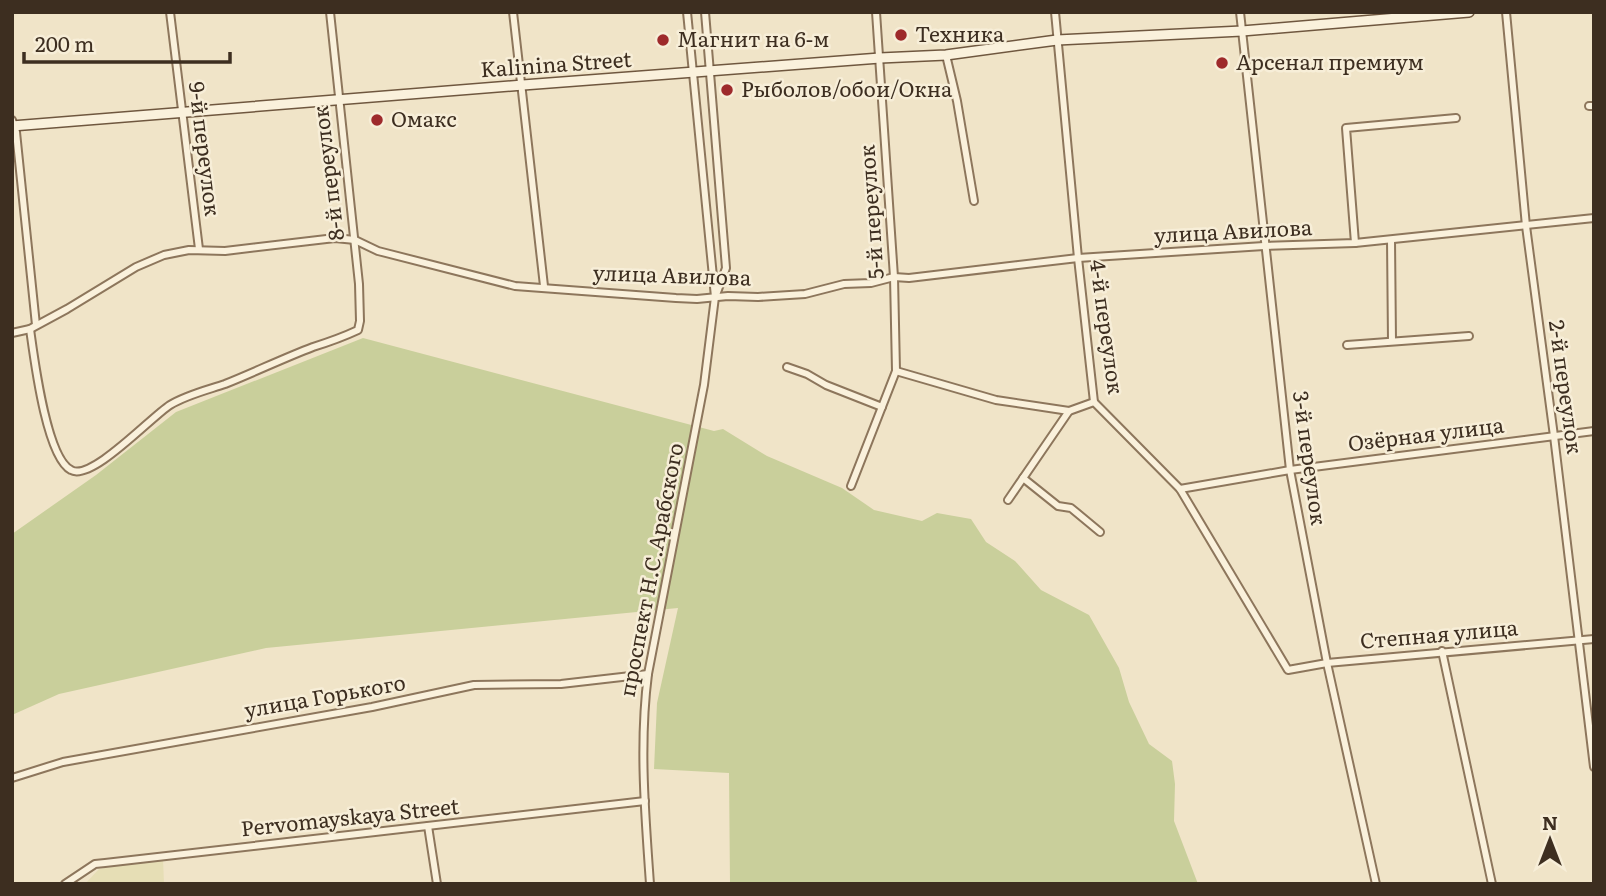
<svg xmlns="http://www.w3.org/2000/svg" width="1606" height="896" font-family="Literata,serif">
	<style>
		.farmland { fill: #e6deb5 }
		.green { fill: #c9cf9b }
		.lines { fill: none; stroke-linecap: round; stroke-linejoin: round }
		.minor-casing { stroke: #8d765c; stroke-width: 10 }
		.secondary-casing { stroke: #6f573f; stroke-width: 12 }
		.minor { stroke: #faf1dc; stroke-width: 6 }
		.secondary { stroke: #faf1dc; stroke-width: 9 }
		.poi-dot { fill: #9e2a2b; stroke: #f7eed8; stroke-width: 2.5 }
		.labels { text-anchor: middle; stroke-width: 5; stroke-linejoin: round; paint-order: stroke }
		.poi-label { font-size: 21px; fill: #3d2e20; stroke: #f7eed8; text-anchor: start }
		.street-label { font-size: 21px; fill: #3d2e20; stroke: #f7eed8 }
	</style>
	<rect width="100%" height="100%" fill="#f0e4c8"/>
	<path class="farmland" d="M163 858 164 884H85L99 869Z"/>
	<path class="green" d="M363 338 714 431 723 429 767 456 842 488 874 510 922 521 937 513 971 519 986 542 1015 561 1041 590 1089 615 1119 668 1129 702 1149 744 1172 761 1175 784 1174 821 1198 884H730L729 773 654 769 657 703 678 608 266 648 59 694 12 715V534L96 475 176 412Z"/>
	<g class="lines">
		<defs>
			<g id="minor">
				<path d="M170 12 199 249"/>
				<path d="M513 12 544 286"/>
				<path d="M705 12 726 268 716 295"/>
				<path d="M1055 12 1078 258 1094 402 1180 489 1288 670 1327 663 1594 639"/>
				<path d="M1240 12 1290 470 1327 663 1376 884"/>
				<path d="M1506 12 1526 226 1554 436 1594 767"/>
				<path d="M946 55 957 101 974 201"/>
				<path d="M1589 106H1594"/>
				<path d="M12 120 16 132 36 325"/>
				<path d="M1391 240 1392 341"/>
				<path d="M1355 243 1346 128 1456 118"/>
				<path d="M30 329C34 357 46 457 71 470 91 482 151 417 170 405 186 395 207 390 225 384 255 372 284 358 313 347 329 342 343 337 358 330L360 321 359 284 330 12"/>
				<path d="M12 333 30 329 67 309 136 267 164 255 189 250 225 251 335 238 355 240 378 251 515 286 676 298 697 299 728 296 758 297 805 294 844 284 871 283 894 277 909 278 1078 258 1264 246 1355 243 1594 218"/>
				<path d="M1347 345 1469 336"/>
				<path d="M787 367 807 374 826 385 882 407"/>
				<path d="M896 371 996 400 1069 411"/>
				<path d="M1023 478 1058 506 1071 508 1100 532"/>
				<path d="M851 486 896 371 894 277 876 12"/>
				<path d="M1180 489 1290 470 1594 431"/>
				<path d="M1008 500 1069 411 1094 402"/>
				<path d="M1442 651 1492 884"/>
				<path d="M12 778 63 762 372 707 474 685 561 684 648 674"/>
				<path d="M428 826 437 884"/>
				<path d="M65 884 95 864 105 863 645 801"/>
				<path d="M650 884C645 813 639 744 648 674L704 385 715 297 687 12"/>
			</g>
			<path id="secondary" d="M12 126 523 85 880 58 946 55 1057 40 1242 31 1469 12"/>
		</defs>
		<use href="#minor" class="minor-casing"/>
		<use href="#secondary" class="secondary-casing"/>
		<use href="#minor" class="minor"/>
		<use href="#secondary" class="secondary"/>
	</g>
	<g class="poi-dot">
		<circle cx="901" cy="35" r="7"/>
		<circle cx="663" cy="40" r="7"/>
		<circle cx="1222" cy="63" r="7"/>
		<circle cx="727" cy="90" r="7"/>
		<circle cx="377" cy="120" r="7"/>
	</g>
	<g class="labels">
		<g class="poi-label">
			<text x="915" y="42">Техника</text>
			<text x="677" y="47">Магнит на 6-м</text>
			<text x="1236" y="70">Арсенал премиум</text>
			<text x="741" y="97">Рыболов/обои/Окна</text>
			<text x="391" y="127">Омакс</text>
		</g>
		<g class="street-label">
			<text transform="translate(556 65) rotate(-4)" y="7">Kalinina Street</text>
			<text transform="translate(204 149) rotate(83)" y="7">9-й переулок</text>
			<text transform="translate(329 173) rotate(-97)" y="7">8-й переулок</text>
			<text transform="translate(872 212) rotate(-94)" y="7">5-й переулок</text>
			<text transform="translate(1233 232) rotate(-3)" y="7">улица Авилова</text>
			<text transform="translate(672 276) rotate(2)" y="7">улица Авилова</text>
			<text transform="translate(1106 327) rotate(82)" y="7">4-й переулок</text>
			<text transform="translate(1565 387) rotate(82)" y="7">2-й переулок</text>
			<text transform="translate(1426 435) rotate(-7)" y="7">Озёрная улица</text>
			<text transform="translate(1309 458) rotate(82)" y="7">3-й переулок</text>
			<text transform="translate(652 570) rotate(-79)" y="7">проспект Н.С.Арабского</text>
			<text transform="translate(1439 635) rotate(-5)" y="7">Степная улица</text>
			<text transform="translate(325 697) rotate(-10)" y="7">улица Горького</text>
			<text transform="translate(350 818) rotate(-6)" y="7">Pervomayskaya Street</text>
		</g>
	</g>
	<rect width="1606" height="896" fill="none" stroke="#3d2e20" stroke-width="28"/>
	<g transform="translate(1550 840)" stroke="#f7eed8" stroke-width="5" paint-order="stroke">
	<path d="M0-5L12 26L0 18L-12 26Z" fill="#3d2e20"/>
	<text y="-10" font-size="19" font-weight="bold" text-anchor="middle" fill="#3d2e20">N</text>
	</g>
	<path d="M24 52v10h206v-10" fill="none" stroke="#3d2e20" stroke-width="3.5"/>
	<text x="35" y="52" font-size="21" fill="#3d2e20" stroke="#f7eed8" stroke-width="5" paint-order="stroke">200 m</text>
</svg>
